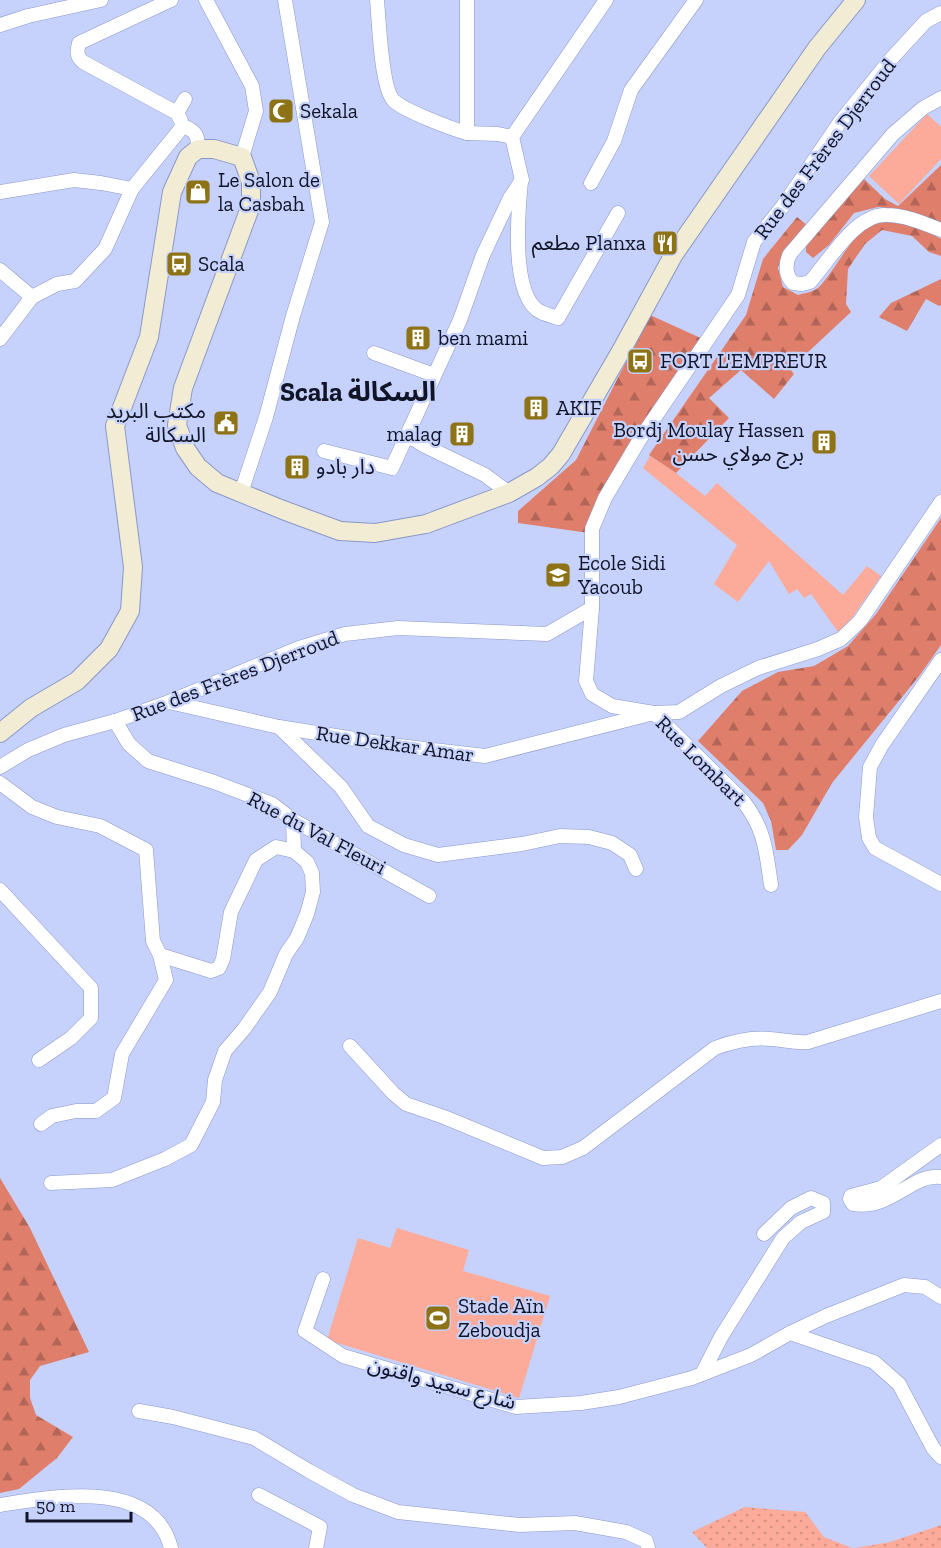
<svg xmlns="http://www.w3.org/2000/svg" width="941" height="1548" font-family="'Zilla Slab','Noto Sans Arabic',serif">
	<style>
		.green { fill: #fcaa99 }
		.forest { fill: url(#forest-firs) }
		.garden { fill: url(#garden-dots) }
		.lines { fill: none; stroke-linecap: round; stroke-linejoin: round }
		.street-casing { stroke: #8a98c9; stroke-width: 15 }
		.secondary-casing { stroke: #8a98c9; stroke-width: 20 }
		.street { stroke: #fff; stroke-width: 14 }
		.secondary { stroke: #f3ecd4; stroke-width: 18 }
		.labels { text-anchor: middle; stroke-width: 4.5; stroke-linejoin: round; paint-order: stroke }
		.poi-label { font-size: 21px; fill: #101426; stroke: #c6d2fc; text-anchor: start }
		.street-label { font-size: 21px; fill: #101426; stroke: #c6d2fc }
		.district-label { font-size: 27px; font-weight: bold; fill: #101426; stroke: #c6d2fc }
	</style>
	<defs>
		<pattern id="forest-firs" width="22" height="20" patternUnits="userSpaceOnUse" patternTransform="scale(1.5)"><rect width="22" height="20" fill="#df7e6b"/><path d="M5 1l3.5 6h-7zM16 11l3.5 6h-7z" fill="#b36658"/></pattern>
		<pattern id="garden-dots" width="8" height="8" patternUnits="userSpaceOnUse" patternTransform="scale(1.5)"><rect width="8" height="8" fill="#fcaa99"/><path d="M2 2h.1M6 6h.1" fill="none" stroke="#d79184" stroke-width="1.8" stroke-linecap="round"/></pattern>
	</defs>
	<rect width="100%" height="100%" fill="#c6d2fc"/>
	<g class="green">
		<path d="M927 114 941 127V159L899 204 869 176Z"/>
		<path d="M650 456 676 473 705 496 717 483 843 595 867 566 881 576 852 618 838 632 811 594 804 598 797 589 789 594 769 561 738 602 714 584 737 545 643 468Z"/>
		<path d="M397 1228 469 1250 463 1271 550 1296 519 1398 327 1340 358 1238 390 1248Z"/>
	</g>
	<g class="forest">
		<path d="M941 165V223L906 210 878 207 854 213 829 245 813 258 806 252V243L864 179 885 199 898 206Z"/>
		<path d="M797 217 808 226 783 251 778 268 783 287 798 295C804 293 814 292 819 287 845 260 859 207 908 223 919 226 930 233 941 239V256L929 252 912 236 882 230 865 244 848 269 846 304 851 312 790 369 794 374 774 399 741 370 709 398 729 418 676 473 649 455 746 315 763 259Z"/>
		<path d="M941 279V305L939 306 926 299 907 331 879 317 891 303Z"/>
		<path d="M650 315 705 340 589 533 518 523V511L576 460Z"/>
		<path d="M941 518V645L920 675 832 783 802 835 788 850H776L771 821 763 803 698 741 742 691 778 672 814 666 848 646 876 614Z"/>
		<path d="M0 1178 30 1228 89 1352 40 1366 30 1380V1398L36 1415 73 1437 57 1458 19 1489 0 1493Z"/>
	</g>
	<g class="garden">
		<path d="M745 1507 805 1512 824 1537 852 1548H707L692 1532Z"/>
		<path d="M941 1525V1548H855L890 1542Z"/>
	</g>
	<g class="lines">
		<defs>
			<g id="street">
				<path d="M171 0 79 43C77 52 76 56 83 62L177 113"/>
				<path d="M206 0 252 86 256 111 242 157"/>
				<path d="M377 0C379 20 381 89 394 101 405 111 452 129 467 133"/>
				<path d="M467 0V133L498 134 512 137"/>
				<path d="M0 25 28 16 101 0"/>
				<path d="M941 98 923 108 893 134 790 254C785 263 785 275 793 283L802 284 810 282C829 261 855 214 886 215 905 215 923 223 941 230"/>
				<path d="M181 121 177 113 185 99"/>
				<path d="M512 137 606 0"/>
				<path d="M521 181C518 212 512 281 533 306 540 314 549 315 558 318L618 213"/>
				<path d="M591 183 614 141 631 90 696 0"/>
				<path d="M0 192 74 180 101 183 132 189"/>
				<path d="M0 270 32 297"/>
				<path d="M0 339 32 297 57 284 75 281 105 249 132 189 183 126C196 131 198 135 198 149"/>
				<path d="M374 353 434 375"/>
				<path d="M324 451 392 468 407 435"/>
				<path d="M241 493 266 417 293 316 322 222 285 0"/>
				<path d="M509 493 485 475 425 446 407 435 460 320 483 255 510 198 522 180 512 137"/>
				<path d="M592 608 586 681 592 694 612 706 654 713 743 801C765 829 766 851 771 885"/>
				<path d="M941 660 882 745 870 767 866 817 869 838 875 848 941 884"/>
				<path d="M169 702 279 727 399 746 485 756 654 713 679 712 721 686 758 668 818 649 841 639 860 621 941 502"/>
				<path d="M115 721 129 744 148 761 214 782 272 804 293 820 429 896"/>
				<path d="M279 727 341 787 368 826 404 845 438 855 522 844 560 836 589 837 612 843 630 855 636 869"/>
				<path d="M0 767 28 750 64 735 115 721 169 702 299 648 345 634 398 628 547 634 592 608V529L605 498 640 439 738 295 754 242 783 206 840 122 891 59 926 21 941 13"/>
				<path d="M0 783 32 807 57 817 100 826 146 850 153 941 160 955 166 980 122 1054 114 1098 96 1111H76L52 1116 41 1124"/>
				<path d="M293 820 294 851"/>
				<path d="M0 890 91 988V1018L71 1038 39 1060"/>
				<path d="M350 1046 393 1093 406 1104 444 1117 543 1158 562 1157 583 1148 715 1048C734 1041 751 1037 771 1039 786 1040 792 1043 808 1042L941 1001"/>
				<path d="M941 1145 881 1188 851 1196 850 1199 853 1204C892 1210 912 1173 941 1177"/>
				<path d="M51 1183 112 1180 165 1159 191 1145 213 1102 215 1080 225 1051 244 1029 270 992 286 954 297 938 307 914 313 892 312 873 307 862 294 851 276 847 256 860 231 912 223 959 219 968 211 971 160 955"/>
				<path d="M323 1279 305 1331 343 1356 516 1407 581 1403 619 1397 692 1378 751 1355 790 1333 826 1316 904 1285 925 1287 941 1297"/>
				<path d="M790 1333 874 1362 899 1384 933 1448 941 1457"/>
				<path d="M702 1374 721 1337 783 1238 801 1222 823 1212V1203L811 1198 791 1208 764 1234"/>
				<path d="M139 1411 173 1417 254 1438 309 1471 353 1495 398 1512 520 1525 575 1523 626 1532 646 1541 648 1548"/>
				<path d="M259 1495 320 1527 316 1548"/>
				<path d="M0 1505C52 1497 153 1477 171 1548"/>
			</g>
			<path id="secondary" d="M0 733 31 708 77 681 109 649 130 611 133 567 115 426 149 337 172 192 188 157 198 149H214L242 157 251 182V205L183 388 177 425 185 448 198 467 217 483 283 510 340 531 375 533 426 524 509 493 537 477 551 466 561 454 621 351 674 254 817 48 856 0"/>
		</defs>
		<use href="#street" class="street-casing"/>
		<use href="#secondary" class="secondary-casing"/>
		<use href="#street" class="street"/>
		<use href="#secondary" class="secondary"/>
	</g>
	<defs>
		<symbol id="mosque-square" viewBox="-11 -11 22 22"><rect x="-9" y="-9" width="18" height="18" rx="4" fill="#8d7316" stroke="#c6d2fc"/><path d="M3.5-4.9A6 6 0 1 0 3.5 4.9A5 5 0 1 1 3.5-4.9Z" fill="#fff"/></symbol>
		<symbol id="shop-square" viewBox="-11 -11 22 22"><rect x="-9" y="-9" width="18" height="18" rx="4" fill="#8d7316" stroke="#c6d2fc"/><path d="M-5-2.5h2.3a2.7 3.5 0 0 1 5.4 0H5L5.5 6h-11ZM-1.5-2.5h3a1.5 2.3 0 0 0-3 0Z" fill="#fff"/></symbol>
		<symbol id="restaurant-square" viewBox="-11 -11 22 22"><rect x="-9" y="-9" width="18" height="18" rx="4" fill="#8d7316" stroke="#c6d2fc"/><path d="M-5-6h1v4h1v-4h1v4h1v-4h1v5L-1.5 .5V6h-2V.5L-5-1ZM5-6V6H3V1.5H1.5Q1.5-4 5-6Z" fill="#fff"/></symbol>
		<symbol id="bus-square" viewBox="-11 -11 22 22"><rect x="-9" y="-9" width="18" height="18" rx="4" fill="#8d7316" stroke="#c6d2fc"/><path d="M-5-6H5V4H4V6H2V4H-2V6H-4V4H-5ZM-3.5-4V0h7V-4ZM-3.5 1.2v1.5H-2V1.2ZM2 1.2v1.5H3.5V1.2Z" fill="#fff"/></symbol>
		<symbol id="building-square" viewBox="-11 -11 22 22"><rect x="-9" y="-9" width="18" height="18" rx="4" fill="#8d7316" stroke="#c6d2fc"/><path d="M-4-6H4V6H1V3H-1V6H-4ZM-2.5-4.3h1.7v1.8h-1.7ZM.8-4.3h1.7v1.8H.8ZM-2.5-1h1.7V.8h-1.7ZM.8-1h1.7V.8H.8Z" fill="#fff"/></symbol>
		<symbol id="civic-square" viewBox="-11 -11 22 22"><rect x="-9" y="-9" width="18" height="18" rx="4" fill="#8d7316" stroke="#c6d2fc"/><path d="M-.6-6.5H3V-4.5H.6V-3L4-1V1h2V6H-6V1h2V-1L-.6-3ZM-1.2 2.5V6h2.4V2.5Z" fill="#fff"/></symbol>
		<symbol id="school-square" viewBox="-11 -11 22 22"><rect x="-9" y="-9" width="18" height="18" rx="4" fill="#8d7316" stroke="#c6d2fc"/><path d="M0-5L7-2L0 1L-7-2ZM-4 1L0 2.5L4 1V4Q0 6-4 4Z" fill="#fff"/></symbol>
		<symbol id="stadium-square" viewBox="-11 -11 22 22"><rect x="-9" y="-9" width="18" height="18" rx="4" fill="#8d7316" stroke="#c6d2fc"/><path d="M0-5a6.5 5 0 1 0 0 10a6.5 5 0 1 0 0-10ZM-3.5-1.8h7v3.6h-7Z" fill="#fff"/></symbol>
	</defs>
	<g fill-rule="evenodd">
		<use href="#mosque-square" x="266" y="96" width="30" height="30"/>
		<use href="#shop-square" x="183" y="177" width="30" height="30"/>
		<use href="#restaurant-square" x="650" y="228" width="30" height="30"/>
		<use href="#bus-square" x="164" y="249" width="30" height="30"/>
		<use href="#building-square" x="403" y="323" width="30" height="30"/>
		<use href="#bus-square" x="625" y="346" width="30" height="30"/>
		<use href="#building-square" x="521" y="393" width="30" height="30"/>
		<use href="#civic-square" x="211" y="408" width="30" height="30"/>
		<use href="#building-square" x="447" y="419" width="30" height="30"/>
		<use href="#building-square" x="809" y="427" width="30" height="30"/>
		<use href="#building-square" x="282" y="452" width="30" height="30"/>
		<use href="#school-square" x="543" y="560" width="30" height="30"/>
		<use href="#stadium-square" x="423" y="1303" width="30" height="30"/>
	</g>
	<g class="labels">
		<g class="poi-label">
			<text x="300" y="118">Sekala</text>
			<text x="218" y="187">Le Salon de<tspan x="218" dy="24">la Casbah</tspan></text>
			<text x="646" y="250" text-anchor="end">مطعم Planxa</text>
			<text x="198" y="271">Scala</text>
			<text x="438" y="345">ben mami</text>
			<text x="660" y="368">FORT L'EMPREUR</text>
			<text x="556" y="415">AKIF</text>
			<text x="206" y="418" text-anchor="end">مكتب البريد<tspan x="206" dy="24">السكالة</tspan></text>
			<text x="804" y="437" text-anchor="end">Bordj Moulay Hassen<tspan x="804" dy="24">برج مولاي حسن</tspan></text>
			<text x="442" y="441" text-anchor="end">malag</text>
			<text x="316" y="474">دار بادو</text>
			<text x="578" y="570">Ecole Sidi<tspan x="578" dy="24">Yacoub</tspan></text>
			<text x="458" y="1313">Stade Aïn<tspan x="458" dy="24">Zeboudja</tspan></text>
		</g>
		<g class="street-label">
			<text transform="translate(825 149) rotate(-53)" y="7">Rue des Frères Djerroud</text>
			<text transform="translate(235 676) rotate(-21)" y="7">Rue des Frères Djerroud</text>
			<text transform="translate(395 744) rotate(8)" y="7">Rue Dekkar Amar</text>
			<text transform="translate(701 761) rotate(45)" y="7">Rue Lombart</text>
			<text transform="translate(317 833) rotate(28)" y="7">Rue du Val Fleuri</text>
			<text transform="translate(442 1383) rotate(15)" y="7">شارع سعيد واقنون</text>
		</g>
		<g class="district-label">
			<text x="358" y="401">Scala السكالة</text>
		</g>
	</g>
	<path d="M27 1512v9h104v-9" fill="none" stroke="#101426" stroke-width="3"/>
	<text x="36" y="1512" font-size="18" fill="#101426" stroke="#c6d2fc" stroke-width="4.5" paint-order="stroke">50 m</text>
</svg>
